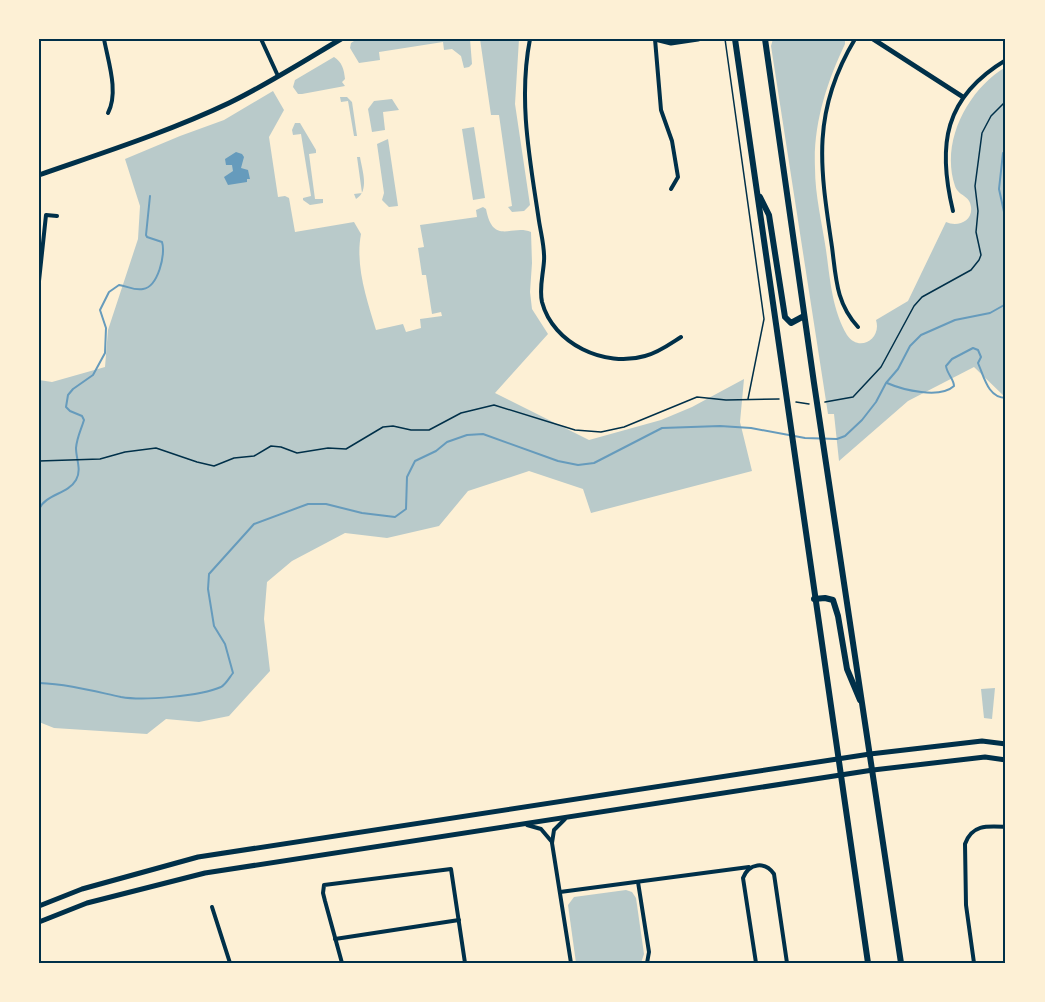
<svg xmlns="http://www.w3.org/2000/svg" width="1045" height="1002" font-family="Poppins,sans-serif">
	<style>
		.green { fill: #b9caca }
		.water { fill: #669bbc }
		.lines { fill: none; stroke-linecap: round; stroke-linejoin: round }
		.stream { stroke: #669bbc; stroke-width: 2 }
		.path { stroke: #003049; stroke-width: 1.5 }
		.minor { stroke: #003049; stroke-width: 4 }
		.tertiary { stroke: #003049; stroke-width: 5 }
		.secondary { stroke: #003049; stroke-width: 6 }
		.neatline { fill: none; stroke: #003049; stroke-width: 2 }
	</style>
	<rect width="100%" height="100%" fill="#fdf0d5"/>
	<g class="green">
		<path d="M357 39H470L472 64 469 67 464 68 461 56 452 49 444 50 443 42 379 52 380 60 359 63 350 48 351 43Z"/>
		<path d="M480 39H519L515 104 530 205 524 211 512 212 508 207 512 206 499 115H491Z"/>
		<path d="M773 39H845V44C827 82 813 124 815 168 815 195 822 223 826 250 830 278 832 310 847 335 859 353 882 339 876 320L908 301 946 222C957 227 973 222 971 207 970 195 958 196 955 186 940 142 968 89 1006 67V398L974 367 908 401 839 461 834 414H828L771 46Z"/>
		<path d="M334 57C342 62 344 69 345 79L342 82 345 86 302 94H298L293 87 295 80Z"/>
		<path d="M273 91 284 110 269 137 278 197 285 196 289 198 295 232 354 222 361 234C355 266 367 300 376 330L403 324 406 332 421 328 420 319 442 316 441 312 432 314 426 275H422L418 248 424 247 420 225 477 217 476 210 483 207 486 209C493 246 512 224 531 232L532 263 530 292 532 309 548 334 495 393 589 440 661 420 692 407 744 379 740 422 752 471 591 513 583 489 529 471 468 491 439 526 387 538 345 533 292 561 267 582 264 619 270 671 229 716 199 722 166 719 147 734 54 728 39 722V380L52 382 105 367 108 330 138 239 140 206 125 159 180 136 224 120Z"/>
		<path d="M340 97H347L352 102 357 136H354L348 101 341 102Z"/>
		<path d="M392 99 399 110 383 112 385 130 372 132 368 109 374 101Z"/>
		<path d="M295 123H300L316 150V153L309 154 315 199H323V203L310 205 303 200V198L311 196 301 134 293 135 292 130Z"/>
		<path d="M474 127 485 198 473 200 462 129Z"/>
		<path d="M388 139 398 206 389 207 382 200 384 193 377 144Z"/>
		<path d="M357 157H360C362 170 370 191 356 199L354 194 362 193Z"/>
		<path d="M995 688 992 719 984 718 981 689Z"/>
		<path d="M626 890 632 892 636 898 644 954 641 963H576L568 905 574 897Z"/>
	</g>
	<path class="water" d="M236 152 242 154 244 157 241 168 248 170 250 179H247V182L228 185 224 177 233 171 232 165H226L225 159Z"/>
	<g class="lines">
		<g class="stream">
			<path d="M1006 151 1003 153 999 189 1006 221"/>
			<path d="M887 383C903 390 940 399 954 386 954 379 947 374 946 366L952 359 973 348 978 350 981 357 978 363 980 368C985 381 990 398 1006 398"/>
			<path d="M39 509C46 494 68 494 76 480 82 470 76 459 76 448 77 437 81 430 84 420L82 416 70 411 66 407 68 395 73 389 93 375 105 353 106 328 100 310 109 292 119 285C127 286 135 291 143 289 158 287 166 254 162 242L147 237 146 235 150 196"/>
			<path d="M39 683C67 684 93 691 121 697 143 701 201 696 221 687 226 684 229 678 233 673L225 644 214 626 208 589 209 574 254 524 308 504H326L362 513 395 517 406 509 407 477 415 461 436 451 447 442 467 435 483 434 558 461 578 465 594 463 662 428 720 426 751 428 805 438 837 439 845 436 862 420 876 402 886 383 898 369 910 346 921 335 955 320 990 313 1006 304"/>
		</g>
		<g class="path">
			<path d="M725 39 764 319 748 399"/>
			<path d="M796 402 809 404"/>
			<path d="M825 402 853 397 881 367 914 306 922 297 971 270 979 260 981 255 976 232 978 211 975 186 982 133 991 116 1006 101"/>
			<path d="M39 461 100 459 125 452 156 448 197 462 214 466 234 458 254 456 271 446 281 447 297 453 328 448 346 449 383 427 393 426 411 430H429L461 413 494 405 575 430 601 432 624 427 697 397 726 400 779 399"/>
		</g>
		<g class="minor">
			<path d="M104 39C108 61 119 92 108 113"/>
			<path d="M261 39 278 76"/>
			<path d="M530 39C518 100 530 160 539 221 541 234 545 248 544 261 543 276 539 288 542 302 553 344 605 368 645 356 658 353 670 344 681 337"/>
			<path d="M655 39 661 110 672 141 678 177 671 189"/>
			<path d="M855 39C811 112 820 167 832 247 836 278 836 303 858 327"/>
			<path d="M953 211C937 145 944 97 1006 60"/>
			<path d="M39 281 46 215 57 216"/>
			<path d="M565 819 554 830 552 843 571 963"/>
			<path d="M527 825 541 829 552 842"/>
			<path d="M638 882 649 952 647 963"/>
			<path d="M560 892 749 867"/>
			<path d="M212 907 230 963"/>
			<path d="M335 939 459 920"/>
			<path d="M342 963 325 901 323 893 324 885 451 869 465 963"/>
			<path d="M756 963 743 878C749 863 765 861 774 874L787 963"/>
			<path d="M974 963 966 905 965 844C972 824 988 826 1006 827"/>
		</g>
		<g class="tertiary">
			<path d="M655 39 671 43 698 39"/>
			<path d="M873 39 963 97"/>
			<path d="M39 175C102 153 168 132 229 103 268 84 304 61 341 39"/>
			<path d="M39 906 82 889 198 857 870 754 982 741 1006 744"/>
			<path d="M39 922 87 903 205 873 873 770 985 757 1006 760"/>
		</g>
		<g class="secondary">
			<path d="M735 39 868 963"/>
			<path d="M765 39 814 383 901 963"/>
			<path d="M760 197 769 215 785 317 791 323 804 316"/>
			<path d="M814 599 825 598 833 600 838 616 847 669 860 700"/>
		</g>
	</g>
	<rect width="1045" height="1002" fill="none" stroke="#fdf0d5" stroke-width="81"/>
	<rect x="40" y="40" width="964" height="922" class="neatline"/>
</svg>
